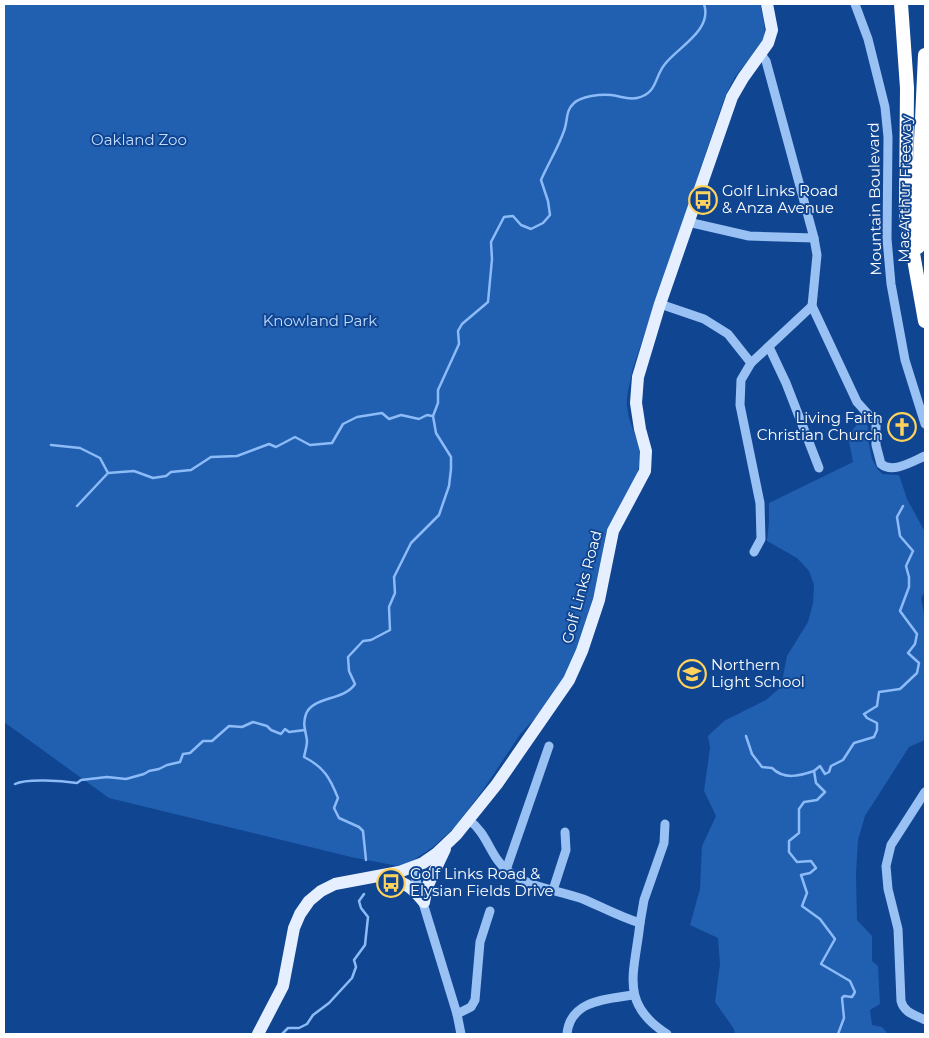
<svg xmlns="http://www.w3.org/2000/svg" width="929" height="1038" font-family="Montserrat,sans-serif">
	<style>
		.green { fill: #215fb0 }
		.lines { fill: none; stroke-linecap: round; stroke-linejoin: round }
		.stream { stroke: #8cbbf7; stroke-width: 2.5 }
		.minor { stroke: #9ac1f3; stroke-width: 9 }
		.major { stroke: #e6efff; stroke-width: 12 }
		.highway { stroke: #fff; stroke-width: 14 }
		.labels { text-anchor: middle; stroke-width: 4; stroke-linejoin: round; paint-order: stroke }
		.park-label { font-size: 15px; fill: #c2dcfe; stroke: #104591 }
		.street-label { font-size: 15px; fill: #fff; stroke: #104591 }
		.poi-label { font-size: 15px; fill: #fff; stroke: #104591; text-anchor: start }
	</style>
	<rect width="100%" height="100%" fill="#104591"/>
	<g class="green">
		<path d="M4 4H760C772 50 759 44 735 77 730 85 727 94 723 102L633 368C631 380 626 394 627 406 628 421 636 434 639 448 641 457 639 466 637 475L606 533 598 581 583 633 565 679 543 710 521 733 483 790 456 826 433 847 409 863 398 866 351 857 109 798 4 722Z"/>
		<path d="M863 417 868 427 867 435 872 459 878 470 883 474 899 475 907 499 925 532V592L921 598 925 618V740L909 747 865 816 858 840 856 874 857 920 872 936V961L878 966 880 1004 870 1010 872 1025 882 1027 888 1034H735L734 1029 715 1002 720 964 718 938 690 925 700 889 702 846 716 816 704 791 710 748 708 736 724 721 766 700 781 687 787 656 808 622 813 603 814 585 809 571 797 558 767 541 769 522V503L853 462 848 436Z"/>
	</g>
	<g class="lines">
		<g class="stream">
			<path d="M51 445 80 448 100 458 108 473 134 471 153 478 166 476 171 472 191 470 211 457 237 456 269 444 276 447 295 437 310 445 332 443 343 424 357 417 382 413 389 419 401 415 419 419 427 415 432 416"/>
			<path d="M77 506 108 473"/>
			<path d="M746 736 752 754 762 767 772 768C784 780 799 776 814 771"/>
			<path d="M15 784C27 778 63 781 77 783L81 780 107 777 126 779 144 774 149 771 159 769 167 765 180 762 183 754 190 753 203 741H212L229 726 242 727 253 722 267 726 271 730 281 734 285 729 289 732 305 730"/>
			<path d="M366 860 363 831 359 827 339 818 334 808 338 798C330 778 324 767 304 757 305 752 307 746 307 741 306 731 302 725 306 714 313 696 344 701 355 684L349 671 348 657 363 641 371 640 390 630 389 607 395 593 394 577 411 543 439 515 449 486 451 469V457L436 433 433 416 438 403V390L459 344 458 331 462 324 488 302 492 259 491 242 504 217 513 216 521 225 531 229 543 223 550 215 548 201 541 180C548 164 558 148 564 131 568 121 565 111 574 103 582 96 600 94 611 95 620 96 628 100 637 98 658 93 654 77 665 64 678 47 713 30 704 4"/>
			<path d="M282 1034 288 1028H299L307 1024 313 1015 329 1003 352 978 356 967 354 960 365 945 368 917 361 908 359 901 364 894"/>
			<path d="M838 1034 844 1018 842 998 844 996 852 997 855 992 850 981 821 964 835 939 820 919 802 906 807 893 801 875 810 873 816 868 811 861 797 862 789 852V841L799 833V809L804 802 817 800 825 792 816 783 814 771 820 766 825 774 829 772 831 766 843 760 854 743 874 737 877 730V723L867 718 864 714 877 706 879 692 900 689 917 673 919 663 908 653 915 644 917 634 900 611 909 587V577L906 566 913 551 900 536 897 517 903 506"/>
		</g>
		<g class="minor">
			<path d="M855 4 868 39 885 107 888 137 887 239 891 284 905 360 925 424"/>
			<path d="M761 54 766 61 814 238 817 255 812 306 857 402 876 423V445L881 464C893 474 913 461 925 456"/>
			<path d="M688 222 749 236 814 238"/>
			<path d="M660 304 704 319 728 334 751 363"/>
			<path d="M769 347 786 383 819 468"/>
			<path d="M754 552 761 539 760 503 740 405 741 380 751 363 812 306"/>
			<path d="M925 792 891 845 886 866 888 889 898 929 901 1001C904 1013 915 1015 925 1020"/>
			<path d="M469 820C488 834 491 859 508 871 529 888 558 890 583 899 602 907 620 917 640 923 635 972 618 1003 667 1034"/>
			<path d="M412 867 457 1014 461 1034"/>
			<path d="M506 870 549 746"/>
			<path d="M553 890 566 850 565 832"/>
			<path d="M640 923 644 900 664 843 665 824"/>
			<path d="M457 1014 471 1007 475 1000 480 942 490 911"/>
			<path d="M567 1034C570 1000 607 999 633 995"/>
		</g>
		<g class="major">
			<path d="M383 876C404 882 410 885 424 902"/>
			<path d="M424 902 427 887 445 849"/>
			<path d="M258 1034 283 986 294 928 300 914 309 901 321 891 335 884 399 872 423 863 436 854 456 835 497 784 569 680 582 651 599 600 613 531 645 471 646 451 640 429 636 403 638 377 660 304 732 97 743 78 768 43 772 30 767 4"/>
		</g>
		<g class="highway">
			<path d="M901 4 907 88 906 214 925 321"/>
			<path d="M918 247 919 184 925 55"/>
		</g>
	</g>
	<defs>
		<symbol id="bus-ring" viewBox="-11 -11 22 22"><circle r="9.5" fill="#104591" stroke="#ffd35c" stroke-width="1.5"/><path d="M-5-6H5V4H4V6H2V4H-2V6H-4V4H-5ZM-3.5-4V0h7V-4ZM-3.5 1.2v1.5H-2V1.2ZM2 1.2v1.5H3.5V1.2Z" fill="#ffd35c"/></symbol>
		<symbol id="church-ring" viewBox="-11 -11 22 22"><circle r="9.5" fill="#104591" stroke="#ffd35c" stroke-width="1.5"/><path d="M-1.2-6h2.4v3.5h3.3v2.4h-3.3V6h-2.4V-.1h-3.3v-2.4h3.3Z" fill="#ffd35c"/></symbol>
		<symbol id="school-ring" viewBox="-11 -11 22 22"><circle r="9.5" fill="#104591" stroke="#ffd35c" stroke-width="1.5"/><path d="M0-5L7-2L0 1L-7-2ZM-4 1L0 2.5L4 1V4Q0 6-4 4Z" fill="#ffd35c"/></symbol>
	</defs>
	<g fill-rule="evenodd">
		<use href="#bus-ring" x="687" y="184" width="32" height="32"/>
		<use href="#church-ring" x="886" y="411" width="32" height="32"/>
		<use href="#school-ring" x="676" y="658" width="32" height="32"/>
		<use href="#bus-ring" x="375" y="867" width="32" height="32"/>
	</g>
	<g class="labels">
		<g class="park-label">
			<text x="139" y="145">Oakland Zoo</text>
			<text x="320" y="326">Knowland Park</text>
		</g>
		<g class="street-label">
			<text transform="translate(905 189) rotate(-89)" y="5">MacArthur Freeway</text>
			<text transform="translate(875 199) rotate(-91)" y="5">Mountain Boulevard</text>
			<text transform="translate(582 587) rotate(-75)" y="5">Golf Links Road</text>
		</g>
		<g class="poi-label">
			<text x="722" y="196">Golf Links Road<tspan x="722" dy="17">&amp; Anza Avenue</tspan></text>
			<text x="883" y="423" text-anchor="end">Living Faith<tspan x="883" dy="17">Christian Church</tspan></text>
			<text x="711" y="670">Northern<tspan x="711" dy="17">Light School</tspan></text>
			<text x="410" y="879">Golf Links Road &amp;<tspan x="410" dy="17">Elysian Fields Drive</tspan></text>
		</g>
	</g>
	<rect width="929" height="1038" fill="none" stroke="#ffffff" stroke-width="10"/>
</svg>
